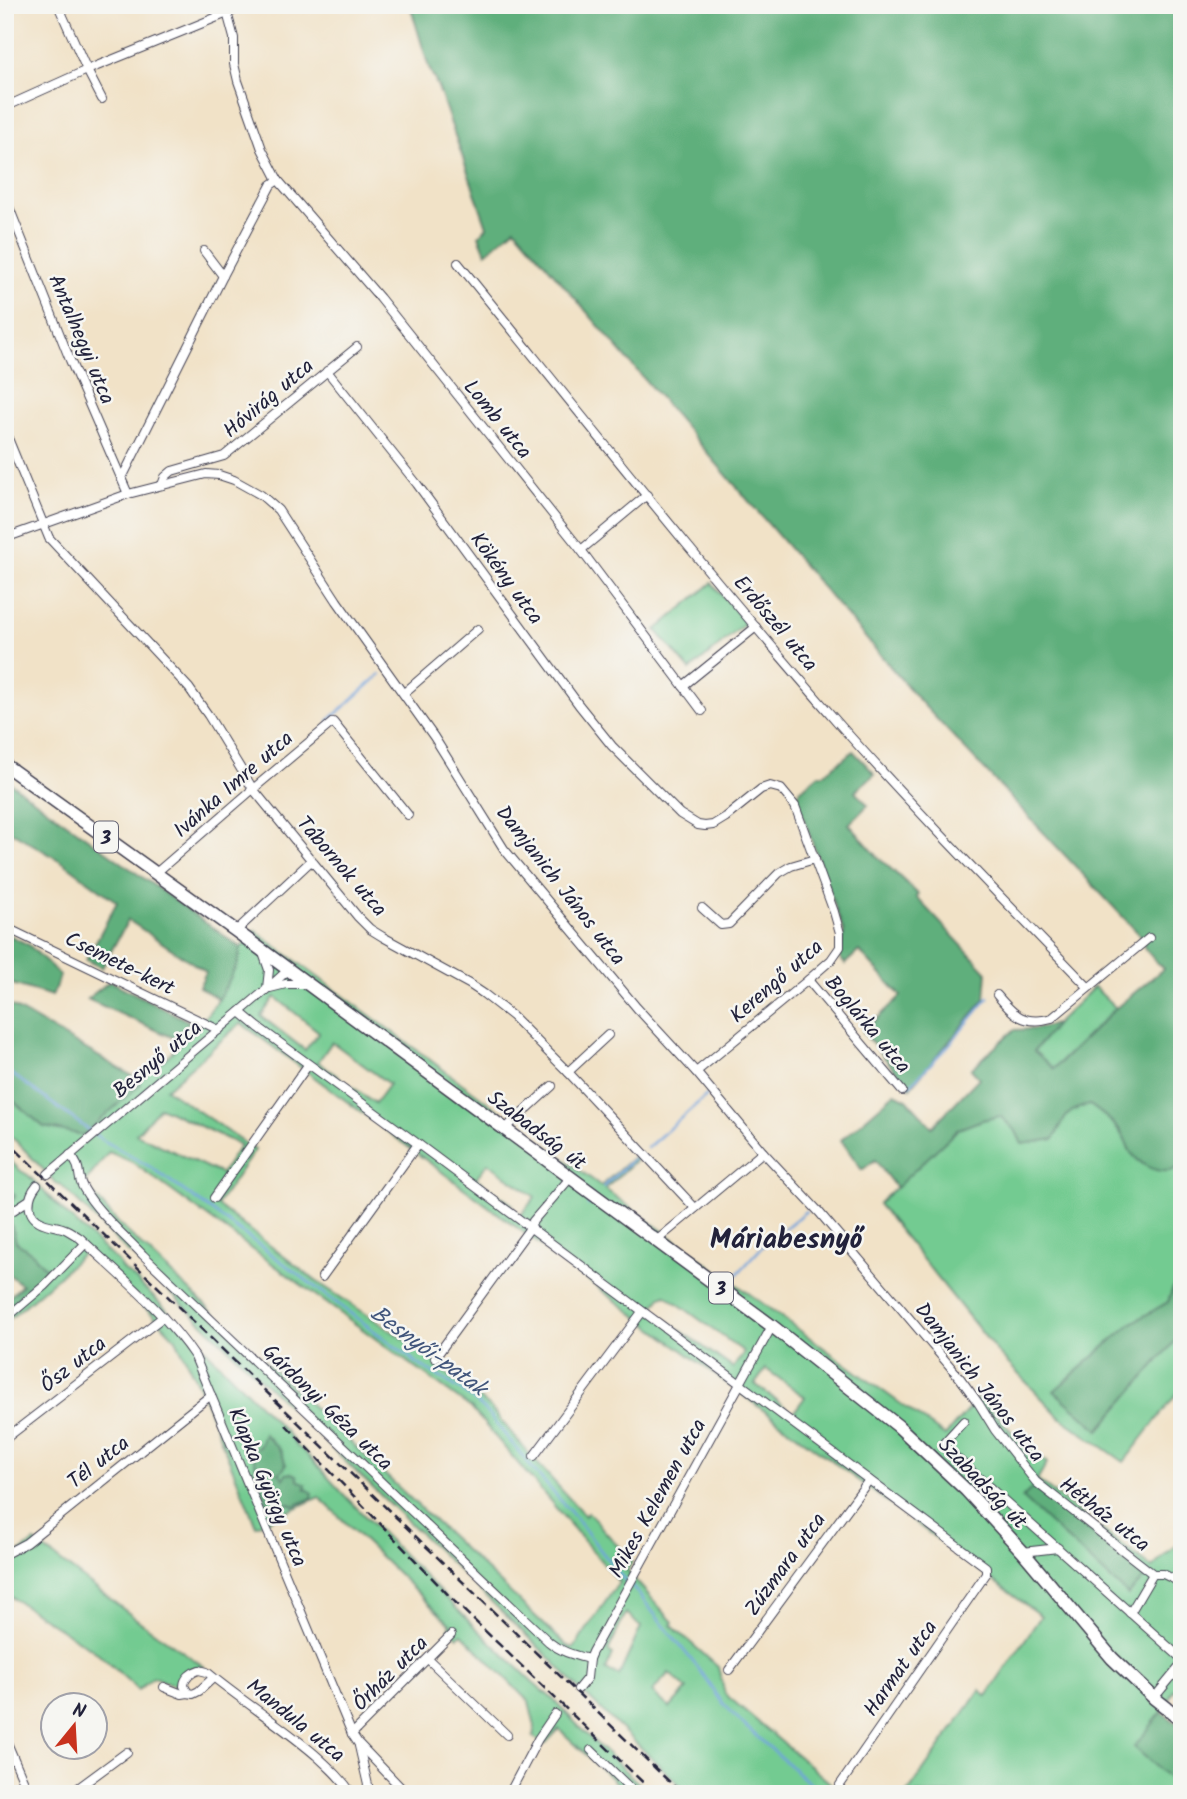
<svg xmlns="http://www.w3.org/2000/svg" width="1187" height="1799" font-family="Kalam,sans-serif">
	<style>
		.green { fill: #73cb91; stroke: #4a7666; stroke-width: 2; fill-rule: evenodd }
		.forest { fill: #5eaf7b; stroke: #40685b; stroke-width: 2 }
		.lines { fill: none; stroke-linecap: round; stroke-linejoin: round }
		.stream { stroke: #70a2db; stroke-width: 2.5 }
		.minor-casing { stroke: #413f50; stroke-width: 10 }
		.primary-casing { stroke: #413f50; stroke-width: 15 }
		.minor { stroke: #fff; stroke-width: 8 }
		.primary { stroke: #fff; stroke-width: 12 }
		.rail { stroke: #22223b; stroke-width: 2.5; stroke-dasharray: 10 5; stroke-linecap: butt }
		.labels { text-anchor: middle; stroke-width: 5; stroke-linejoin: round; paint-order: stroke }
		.shield { fill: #f6f6f2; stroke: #626272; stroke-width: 2 }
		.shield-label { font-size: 19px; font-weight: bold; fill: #22223b }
		.street-label { font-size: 21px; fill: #22223b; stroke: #f6f6f2 }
		.water-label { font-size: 23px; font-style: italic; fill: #41557b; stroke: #f6f6f2 }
		.district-label { font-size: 28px; font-weight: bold; fill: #22223b; stroke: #f6f6f2 }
	</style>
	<rect width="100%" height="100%" fill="#f6f6f2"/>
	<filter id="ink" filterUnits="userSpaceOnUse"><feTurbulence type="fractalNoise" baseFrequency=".0143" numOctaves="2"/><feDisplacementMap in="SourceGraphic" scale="14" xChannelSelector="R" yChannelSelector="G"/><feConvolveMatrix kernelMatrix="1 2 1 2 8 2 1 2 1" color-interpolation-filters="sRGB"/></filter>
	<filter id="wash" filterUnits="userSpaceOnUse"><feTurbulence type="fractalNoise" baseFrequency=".00686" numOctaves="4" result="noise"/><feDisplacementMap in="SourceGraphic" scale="28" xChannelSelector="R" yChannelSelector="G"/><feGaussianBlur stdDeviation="1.57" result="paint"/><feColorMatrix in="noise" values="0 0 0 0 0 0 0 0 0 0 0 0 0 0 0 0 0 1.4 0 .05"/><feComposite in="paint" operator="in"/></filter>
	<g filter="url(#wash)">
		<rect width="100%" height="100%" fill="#f1e2c7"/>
		<g class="green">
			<path d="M712 583 746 623 690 670 656 630Z"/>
			<path d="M254 930 601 1186 638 1153 640 1156 605 1189 945 1436 980 1396 1017 1438 1047 1463 1037 1480 1152 1568 1182 1539V1692L1174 1690 1162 1712 1135 1747 1182 1790V1794H907L980 1690 987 1696 1041 1616 241 1023 166 1089 255 1150 217 1205 316 1281 440 1363 438 1366 488 1405 530 1455 585 1516 588 1512 632 1562 627 1571 673 1622 671 1625 718 1667 725 1694 843 1794H689L588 1697 583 1694 554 1662 319 1436 316 1431 302 1419 147 1270 134 1255 129 1253 60 1184H57L17 1142 5 1132V1094L44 1127 140 1085 139 1080 163 1061 198 1026 219 999 237 965 241 948ZM275 997 319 1032 305 1050 261 1016ZM332 1042 389 1084 375 1103 318 1062ZM160 1107 240 1145 221 1174 136 1134ZM109 1152 132 1162 471 1408 619 1582 574 1648 567 1646 119 1224 84 1184ZM488 1163 535 1197 521 1215 511 1208 513 1205 476 1178ZM666 1295 744 1352 733 1368 652 1310 661 1297ZM766 1369 805 1397 793 1413 755 1384ZM626 1613C633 1617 634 1623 641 1627L619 1676 606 1670 613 1654 608 1651ZM669 1673 687 1689 670 1708 652 1692Z"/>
			<path d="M1094 987 1116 1008 1053 1069 1034 1051 1056 1024Z"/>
			<path d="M1090 1105C1112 1121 1120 1127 1131 1153L1179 1167 1182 1164V1249L1178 1256V1274L1168 1302 1132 1323 1070 1377 1099 1430 1182 1333V1387L1124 1462 1061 1418 999 1354 878 1204 958 1129 982 1120 1000 1116 1016 1131 1022 1144 1054 1139C1064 1119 1066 1108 1090 1105Z"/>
			<path d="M5 1156 21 1171 28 1175 66 1214 119 1263 121 1268 136 1280 182 1325 286 1432 298 1447 303 1450 347 1498 410 1562 473 1625 533 1682 556 1702 585 1733 650 1794H628L559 1729 545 1744 533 1737 535 1727 529 1702 462 1634 458 1637 449 1629 451 1625 319 1497 256 1526 202 1393 176 1339 152 1314 84 1252 59 1276 5 1323V1310L48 1271 33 1254 16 1242 9 1216V1204L15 1196 5 1182ZM265 1435 281 1451 286 1465 277 1473 283 1481 292 1473 296 1475 298 1480 305 1485V1488L284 1506C277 1498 267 1491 260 1482 250 1468 257 1448 265 1435Z"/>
			<path d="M35 1542 143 1624 205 1667C191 1665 179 1675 182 1689L155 1677 152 1678 138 1690 99 1654 5 1593V1562Z"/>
		</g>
		<g class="forest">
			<path d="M410 5H1182V1164C1168 1179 1144 1168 1133 1155 1127 1148 1126 1138 1120 1130 1111 1120 1101 1113 1090 1105 1066 1109 1064 1119 1054 1139L1022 1144 1016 1131 1000 1116 982 1120 958 1129 896 1188 875 1160 862 1170 841 1140 895 1093 907 1099 932 1127 979 1078 971 1069 1014 1030 1035 1029 1056 1024 1034 1051 1054 1069 1116 1008 1163 969 1145 949 1140 935 918 699 515 228 486 253 479 236 487 227 438 87 429 68Z"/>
			<path d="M853 751 875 774 855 791 868 805 849 824 877 856 918 894 916 897 987 972 985 999 910 1088 863 1032 901 996 859 951 845 964 839 957 844 932 800 808 795 801 800 790 819 774H824Z"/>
			<path d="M5 779 241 948 237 965 219 999 199 987 206 972 128 920 102 968 86 960 117 902 64 863 5 828Z"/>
			<path d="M5 933 29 945 60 975 52 996 5 982Z"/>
			<path d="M110 981 190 1022 174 1038 87 999Z"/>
			<path d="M5 1002 139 1080 140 1085 83 1135 44 1127 5 1094Z"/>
			<path d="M5 1182 15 1197 9 1204V1216L16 1242 33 1254 48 1271 5 1310V1301L22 1285 5 1271Z"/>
			<path d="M1182 1249V1333L1099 1430 1054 1391 1132 1323 1168 1302 1178 1274V1256Z"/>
			<path d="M264 1434 281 1451 286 1465 282 1471 278 1473 282 1476 283 1479 286 1474 292 1473 297 1475 298 1480 306 1485 305 1488 313 1493 312 1498 294 1506 288 1503C282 1507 282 1511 274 1514L258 1480 255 1460 249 1450 259 1447Z"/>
			<path d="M1033 1487 1146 1576 1128 1595 1022 1498Z"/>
			<path d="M1162 1712 1182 1727V1790L1134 1747Z"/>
		</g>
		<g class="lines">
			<g class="stream">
				<path d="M328 721 380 675"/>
				<path d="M5 1069 101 1139 152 1168 259 1245 420 1365 461 1390 472 1399 485 1410 533 1469 575 1517 619 1574 627 1582"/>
				<path d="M910 1085 949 1045 989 997"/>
				<path d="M647 1148 707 1095"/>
				<path d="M603 1187 635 1157"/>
				<path d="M588 1205 590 1202"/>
				<path d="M733 1279 762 1247 806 1211"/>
				<path d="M632 1586 702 1673 721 1701 745 1726 822 1794"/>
			</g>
		</g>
	</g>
	<g filter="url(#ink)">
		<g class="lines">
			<defs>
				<g id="minor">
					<path d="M58 5 87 70 102 99"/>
					<path d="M225 5 234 38V64L238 81 262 149 278 180 380 298 581 550 702 711"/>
					<path d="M5 107 87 70 247 5"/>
					<path d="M5 197 70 360 128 494"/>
					<path d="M204 251 223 276"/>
					<path d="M458 263C584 418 708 575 840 725 920 815 1005 901 1088 987"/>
					<path d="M327 371 417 484 579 705 612 746 680 814 698 825 705 826 713 825 726 817 761 789 770 786 781 789 795 806 834 912 840 933V947L831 960 808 980 696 1072"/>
					<path d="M5 431 49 538 189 688 208 715 253 789 358 917 370 929 383 937 469 984 484 994 512 1016 568 1072 695 1208"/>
					<path d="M122 478 223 276 271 185 278 180"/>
					<path d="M162 485 165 477 172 471 224 456 357 347"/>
					<path d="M5 538 128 494 206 474 219 475 234 480 261 495 278 510 337 601 434 737 504 849 637 1008 696 1072 763 1152 819 1212 960 1378 979 1404 995 1430 1036 1482 1153 1574"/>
					<path d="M581 550 647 495"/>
					<path d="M683 686 756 627"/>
					<path d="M404 693 478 629"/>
					<path d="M156 873 253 789 333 722 408 815"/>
					<path d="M702 908 721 925 729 924 779 873 791 866 815 859"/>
					<path d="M5 927 219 1030"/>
					<path d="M236 931 312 860"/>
					<path d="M263 953 269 970 267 988"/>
					<path d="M808 980 902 1091"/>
					<path d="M270 988 286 984H305"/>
					<path d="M997 995C1014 1015 1024 1026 1052 1018L1149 938"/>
					<path d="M240 1012 258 1027 418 1144 986 1567V1574L840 1785"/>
					<path d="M568 1072 608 1035"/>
					<path d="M505 1129 552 1086"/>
					<path d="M70 1155C84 1170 75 1175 84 1189 97 1212 125 1236 143 1255L549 1642C561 1652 574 1655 589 1659"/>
					<path d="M48 1174 267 989 288 970"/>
					<path d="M37 1185C27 1197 25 1216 43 1223 50 1226 58 1226 65 1229 70 1231 75 1235 80 1238 118 1274 166 1313 195 1357L352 1734 358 1743 407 1794"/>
					<path d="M214 1198 308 1065"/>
					<path d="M12 1211 29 1200"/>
					<path d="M656 1241 763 1152"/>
					<path d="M322 1277 418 1144"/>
					<path d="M5 1319 44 1286 85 1244"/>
					<path d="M435 1358 530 1228 533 1221 570 1178"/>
					<path d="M964 1421 942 1445 1182 1659"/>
					<path d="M5 1439 163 1317"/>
					<path d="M534 1456 642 1312"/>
					<path d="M1023 1552 1058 1548"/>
					<path d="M5 1554 26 1543 211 1395"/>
					<path d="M1153 1574H1163L1182 1583"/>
					<path d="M1130 1613 1153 1574"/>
					<path d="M428 1659 507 1735"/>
					<path d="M729 1670 869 1480"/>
					<path d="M213 1678 199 1691 193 1694 188 1693 184 1686C184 1678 192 1672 199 1670L207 1672C243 1702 284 1727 319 1758 331 1769 343 1780 352 1794"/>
					<path d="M164 1687 182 1694 188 1693"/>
					<path d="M578 1689 587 1678 589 1659 592 1652 772 1326"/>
					<path d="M1154 1698 1182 1664"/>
					<path d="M352 1734 451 1635"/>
					<path d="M5 1738 29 1794"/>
					<path d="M359 1746 368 1785V1794"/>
					<path d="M591 1750 636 1794"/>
					<path d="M70 1794 127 1752"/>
					<path d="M509 1794 538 1739 555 1714"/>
				</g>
				<path id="primary" d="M5 765 236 931 772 1326 898 1426 966 1490 1023 1552 1112 1658 1154 1698 1182 1720"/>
			</defs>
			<use href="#minor" class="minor-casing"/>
			<use href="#primary" class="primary-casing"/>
			<use href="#minor" class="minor"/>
			<use href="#primary" class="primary"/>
			<g class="rail">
				<path d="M5 1139 682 1794"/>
				<path d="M286 1425 455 1602 655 1794"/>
			</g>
		</g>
	</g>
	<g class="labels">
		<g class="shield">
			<rect x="94" y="821.5" width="24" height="31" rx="5"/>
			<rect x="709" y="1272.5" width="24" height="31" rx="5"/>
		</g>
		<g class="shield-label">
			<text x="106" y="844">3</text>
			<text x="721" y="1295">3</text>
		</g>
		<g class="street-label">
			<text transform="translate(82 339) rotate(67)" y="7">Antalhegyi utca</text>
			<text transform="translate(268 398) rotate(-40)" y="7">Hóvirág utca</text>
			<text transform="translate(498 419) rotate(51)" y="7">Lomb utca</text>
			<text transform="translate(507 578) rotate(54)" y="7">Kökény utca</text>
			<text transform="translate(776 623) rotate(50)" y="7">Erdőszél utca</text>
			<text transform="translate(233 784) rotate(-41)" y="7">Ivánka Imre utca</text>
			<text transform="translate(342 866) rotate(49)" y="7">Tábornok utca</text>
			<text transform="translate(561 885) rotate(52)" y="7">Damjanich János utca</text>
			<text transform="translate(120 963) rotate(26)" y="7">Csemete-kert</text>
			<text transform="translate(776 981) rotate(-41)" y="7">Kerengő utca</text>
			<text transform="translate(868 1024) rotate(50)" y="7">Boglárka utca</text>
			<text transform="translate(157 1059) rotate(-40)" y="7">Besnyő utca</text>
			<text transform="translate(537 1130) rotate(37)" y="7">Szabadság út</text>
			<text transform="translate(73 1364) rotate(-38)" y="7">Ősz utca</text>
			<text transform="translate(980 1382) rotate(52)" y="7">Damjanich János utca</text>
			<text transform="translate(328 1407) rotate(44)" y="7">Gárdonyi Géza utca</text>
			<text transform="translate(98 1462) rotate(-38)" y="7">Tél utca</text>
			<text transform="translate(983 1483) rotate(46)" y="7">Szabadság út</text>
			<text transform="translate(268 1487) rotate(67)" y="7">Klapka György utca</text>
			<text transform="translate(657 1498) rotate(-61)" y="7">Mikes Kelemen utca</text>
			<text transform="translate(1105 1514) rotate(38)" y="7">Hétház utca</text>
			<text transform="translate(785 1564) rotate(-54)" y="7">Zúzmara utca</text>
			<text transform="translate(900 1668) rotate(-55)" y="7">Harmat utca</text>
			<text transform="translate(390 1673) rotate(-45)" y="7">Őrház utca</text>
			<text transform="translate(296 1720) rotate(39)" y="7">Mandula utca</text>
		</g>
		<g class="water-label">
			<text transform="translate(429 1350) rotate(36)" y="8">Besnyői-patak</text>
		</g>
		<g class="district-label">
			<text x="786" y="1248">Máriabesnyő</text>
		</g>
	</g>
	<rect width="1187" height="1799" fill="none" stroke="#f6f6f2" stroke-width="28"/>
	<g transform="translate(74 1726) rotate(18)"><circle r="33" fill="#f6f6f2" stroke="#a1a1a9" stroke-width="2"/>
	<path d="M0-5L12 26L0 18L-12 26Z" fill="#c8321e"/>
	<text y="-10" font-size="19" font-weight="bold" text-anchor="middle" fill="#22223b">N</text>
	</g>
</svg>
